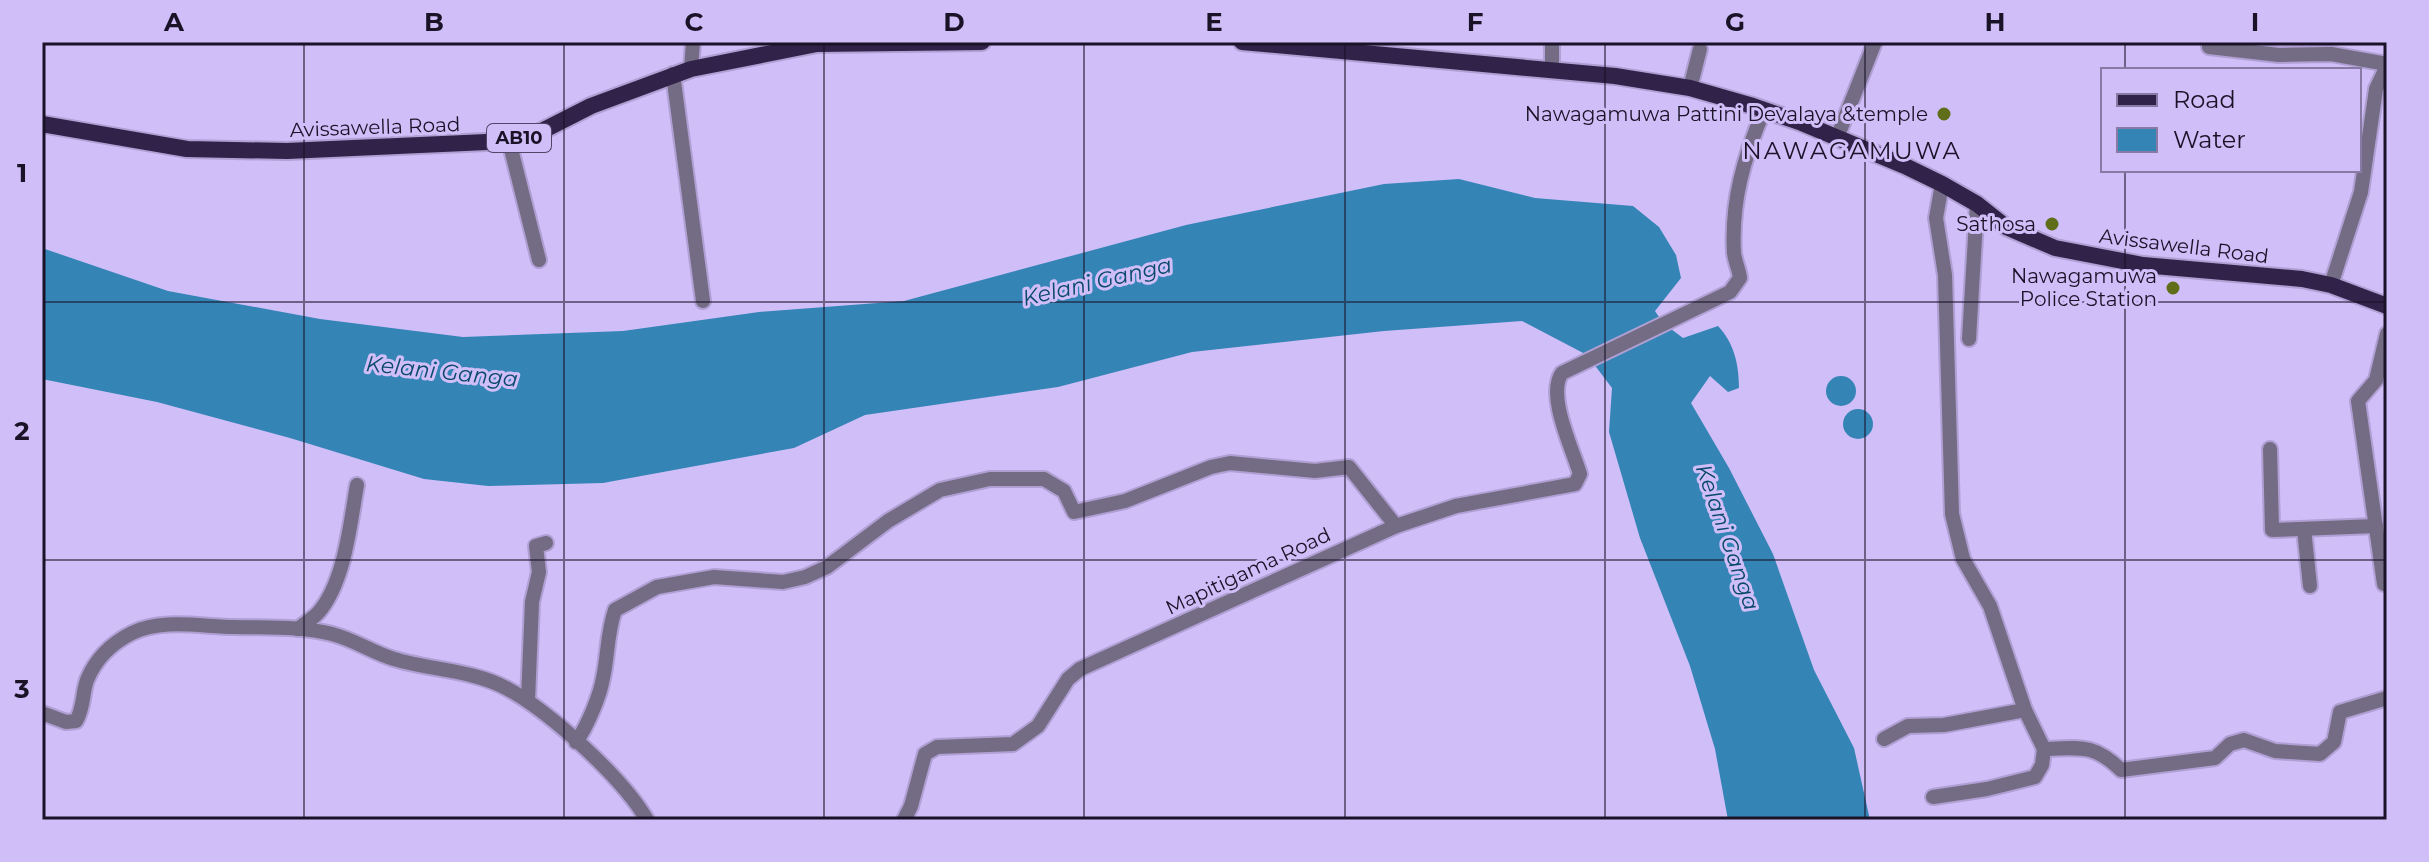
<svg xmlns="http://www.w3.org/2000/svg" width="2429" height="862" font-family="Montserrat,sans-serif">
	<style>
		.water { fill: #3485b5 }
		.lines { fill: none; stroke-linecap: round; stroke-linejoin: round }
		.minor-casing { stroke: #af9fd3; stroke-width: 18 }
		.major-casing { stroke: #af9fd3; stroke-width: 20 }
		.minor { stroke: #736c84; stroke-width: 14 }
		.major { stroke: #302249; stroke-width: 16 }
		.grid { fill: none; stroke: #1a1328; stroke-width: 2; stroke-opacity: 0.55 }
		.poi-dot { fill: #616e19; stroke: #d0bef9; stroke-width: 3 }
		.labels { text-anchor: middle; stroke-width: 6; stroke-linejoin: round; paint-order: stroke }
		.shield { fill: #d0bef9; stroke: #514667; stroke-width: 2 }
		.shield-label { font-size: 18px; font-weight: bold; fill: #1a1328 }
		.poi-label { font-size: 20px; fill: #1a1328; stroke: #d0bef9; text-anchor: end }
		.street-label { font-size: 20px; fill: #1a1328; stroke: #d0bef9 }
		.water-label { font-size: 22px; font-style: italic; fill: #09496b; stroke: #d0bef9 }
		.quarter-label { font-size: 24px; letter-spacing: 2px; fill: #1a1328; stroke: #d0bef9 }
		.neatline { fill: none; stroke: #1a1328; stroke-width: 3 }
		.grid-label { font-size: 26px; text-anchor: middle; font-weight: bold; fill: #1a1328 }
	</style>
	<rect width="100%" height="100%" fill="#d0bef9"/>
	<g class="water">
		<path d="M1459 179 1535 198 1633 206 1659 227 1676 255 1681 278 1655 311 1663 323 1683 338 1718 326C1734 343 1739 364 1739 388L1728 392 1710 376 1691 403 1729 468 1773 554 1814 670 1854 748 1870 820H1728L1715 749 1690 666 1640 538 1609 432 1612 388 1587 355 1522 321 1384 331 1192 352 1058 387 865 415 794 448 603 483 488 486 424 479 290 438 157 402 42 379V248L168 291 320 319 463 337 623 331 759 312 904 301 1186 225 1384 184Z"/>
		<circle cx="1841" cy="391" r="15"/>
		<circle cx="1858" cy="424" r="15"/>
	</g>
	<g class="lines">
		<defs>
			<g id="minor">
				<path d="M2209 47 2279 55 2331 54 2387 64"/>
				<path d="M691 69 693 42"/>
				<path d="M1552 71V42"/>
				<path d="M673 74 703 301"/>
				<path d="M1690 88 1700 49"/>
				<path d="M1837 138 1875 42"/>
				<path d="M509 141 539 260"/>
				<path d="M1942 184 1936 218 1945 275 1952 514 1963 559 1990 606 2025 710 2044 749C2080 748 2093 743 2121 770L2215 758 2230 744 2244 740 2275 751 2320 754 2334 742 2340 712 2387 698"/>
				<path d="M2331 285 2361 192 2376 89 2387 66"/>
				<path d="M1969 339 1977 204"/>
				<path d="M2270 449 2272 530 2376 526"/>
				<path d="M2304 529 2310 586"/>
				<path d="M2384 584 2358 401 2376 380 2387 334"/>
				<path d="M298 629C304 624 312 619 318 613 345 582 350 524 357 485"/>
				<path d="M528 700 532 602 539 572 536 546 546 543"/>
				<path d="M42 713 66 722 76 721C84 708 82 694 87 680 96 658 112 643 132 633 162 618 203 627 235 627 266 628 301 626 332 634 353 639 373 653 394 659 430 670 472 670 506 688 549 711 623 778 647 820"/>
				<path d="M1884 739 1908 726 1944 725 2025 710"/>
				<path d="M576 742C587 727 600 696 603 678 608 656 607 633 615 610L657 587 714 577 783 582 805 577 827 567 888 521 940 490 990 479H1044L1064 491 1074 512 1125 501 1211 467 1230 463 1315 471 1349 467 1396 526"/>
				<path d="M1933 797 1987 789 2035 777 2042 765 2044 749"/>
				<path d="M904 820 911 806 925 754 937 747 1013 744 1038 726 1068 679 1080 669 1396 526 1456 506 1575 484 1580 474C1573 450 1546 395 1562 373L1730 292 1740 278C1739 269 1735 262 1734 253 1731 201 1744 157 1764 110"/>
			</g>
			<g id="major">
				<path d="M1242 42 1615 76 1690 88 1753 106 1802 123 1905 166 1942 184 1977 204 2006 227 2055 248 2143 265 2302 279 2331 285 2387 306"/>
				<path d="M42 124 187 149 287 151 509 141 540 132 591 106 691 69 817 44 982 42"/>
			</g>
		</defs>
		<use href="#minor" class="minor-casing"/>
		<use href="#major" class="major-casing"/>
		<use href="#minor" class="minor"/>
		<use href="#major" class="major"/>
	</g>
	<path class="grid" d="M304 42V820M564 42V820M824 42V820M1084 42V820M1345 42V820M1605 42V820M1865 42V820M2125 42V70M2125 170V820M42 302H2387M42 560H2387"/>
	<g class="poi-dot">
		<circle cx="1944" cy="114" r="8"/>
		<circle cx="2052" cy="224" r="8"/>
		<circle cx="2173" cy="288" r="8"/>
	</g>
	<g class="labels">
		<rect class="shield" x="487" y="124" width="64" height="28" rx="6"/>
		<g class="shield-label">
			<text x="519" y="144">AB10</text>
		</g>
		<g class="poi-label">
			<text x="1928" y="121">Nawagamuwa Pattini Devalaya &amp;temple</text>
			<text x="2036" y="231">Sathosa</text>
			<text x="2157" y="283">Nawagamuwa<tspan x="2157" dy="23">Police Station</tspan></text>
		</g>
		<g class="street-label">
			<text transform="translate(375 127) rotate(-2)" y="7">Avissawella Road</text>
			<text transform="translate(2184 246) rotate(7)" y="7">Avissawella Road</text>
			<text transform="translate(1248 571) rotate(-25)" y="7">Mapitigama Road</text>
		</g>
		<g class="water-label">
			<text transform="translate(1097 281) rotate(-13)" y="8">Kelani Ganga</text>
			<text transform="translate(442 371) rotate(6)" y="8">Kelani Ganga</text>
			<text transform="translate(1728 537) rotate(71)" y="8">Kelani Ganga</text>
		</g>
		<g class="quarter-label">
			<text x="1852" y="159">NAWAGAMUWA</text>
		</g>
	</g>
	<rect width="2429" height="862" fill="none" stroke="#d0bef9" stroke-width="88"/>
	<rect x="2101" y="68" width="260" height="104" fill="#d0bef9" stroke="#877aa5" stroke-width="2"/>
	<rect x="2117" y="94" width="40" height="12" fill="#302249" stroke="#877aa5" stroke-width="2"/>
	<text x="2173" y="108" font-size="24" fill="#1a1328">Road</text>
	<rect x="2117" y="128" width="40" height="24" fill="#3485b5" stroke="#877aa5" stroke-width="2"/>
	<text x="2173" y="148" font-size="24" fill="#1a1328">Water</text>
	<rect x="44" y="44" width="2341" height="774" class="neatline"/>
	<g class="grid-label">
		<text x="174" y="31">A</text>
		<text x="434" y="31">B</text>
		<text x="694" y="31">C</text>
		<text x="954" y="31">D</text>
		<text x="1214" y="31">E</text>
		<text x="1475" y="31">F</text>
		<text x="1735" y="31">G</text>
		<text x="1995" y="31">H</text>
		<text x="2255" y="31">I</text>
		<text x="22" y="182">1</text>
		<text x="22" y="440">2</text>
		<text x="22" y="698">3</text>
	</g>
</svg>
